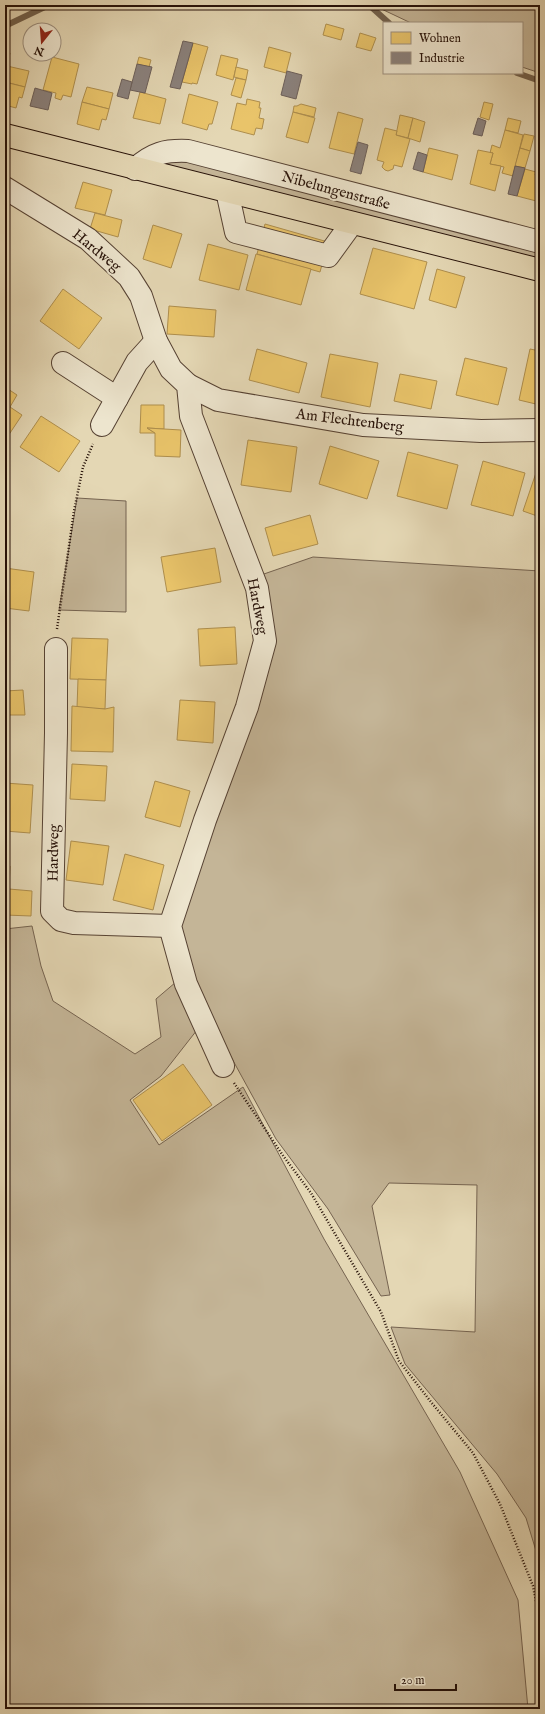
<svg xmlns="http://www.w3.org/2000/svg" width="545" height="1714" font-family="'IM FELL English',serif">
	<style>
		.green { fill: #c4b597; stroke: #756350 }
		.homes { fill: #e9c46a; stroke: #ae8e4d }
		.industry { fill: #8a817c; stroke: #6c5f59 }
		.lines { fill: none; stroke-linecap: round; stroke-linejoin: round }
		.stream { stroke: #71604c; stroke-width: 6 }
		.minor-casing { stroke: #564233; stroke-width: 24 }
		.major-casing { stroke: #261108; stroke-width: 24 }
		.path { stroke: #261108; stroke-width: 2.5; stroke-dasharray: 1 2; stroke-linecap: butt }
		.minor { stroke: #ede5ce; stroke-width: 22 }
		.major { stroke: #e4d7b4; stroke-width: 22 }
		.labels { text-anchor: middle; stroke-width: 4; stroke-linejoin: round; paint-order: stroke }
		.street-label { font-size: 15px; fill: #261108; stroke: #ede5ce }
	</style>
	<rect width="100%" height="100%" fill="#e4d7b4"/>
	<filter id="stains"><feTurbulence type="fractalNoise" baseFrequency=".005" numOctaves="4"/><feColorMatrix values="0 0 0 0 .2 0 0 0 0 .09 0 0 0 0 .02 0 0 0 .5 -.17"/></filter>
	<radialGradient id="worn" r=".72"><stop offset=".6" stop-color="#630" stop-opacity="0"/><stop offset="1" stop-color="#630" stop-opacity=".3"/></radialGradient>
	<g class="green">
		<path d="M373 5H540V73L522 67V23H411Z"/>
		<path d="M166 155 540 249V261L164 165Z"/>
		<path d="M77 498 126 501V612L59 610Z"/>
		<path d="M313 557 540 571V1564L526 1518 497 1474 405 1364 391 1327 475 1332 477 1185 389 1183 372 1206 390 1295 381 1296 328 1209 276 1139 196 993 181 926 228 773 262 687 261 575Z"/>
		<path d="M32 926 41 966 53 1001 135 1054 161 1037 156 999 176 982 197 1030 161 1076 130 1100 159 1145 243 1087 324 1239 460 1472 518 1600 528 1709H5V929Z"/>
	</g>
	<g class="homes">
		<path d="M326 24 344 29 341 40 323 35Z"/>
		<path d="M360 33 376 38 371 51 356 47Z"/>
		<path d="M193 43 208 47 197 84 192 83V84L182 82Z"/>
		<path d="M269 47 291 53 286 73 264 67Z"/>
		<path d="M5 52 10 53 7 66 5 65Z"/>
		<path d="M221 55 238 59 233 80 216 75Z"/>
		<path d="M52 57 79 64 71 97 63 95 61 100 55 98 56 93 43 90Z"/>
		<path d="M139 57 151 60 149 67 137 64Z"/>
		<path d="M7 66 29 71 25 87 5 82Z"/>
		<path d="M236 67 248 70 246 80 234 77Z"/>
		<path d="M236 78 246 80 241 98 231 95Z"/>
		<path d="M5 82 25 87 22 98 19 97 16 108 5 105Z"/>
		<path d="M87 87 113 93 109 109 82 102Z"/>
		<path d="M140 92 166 99 160 124 133 118Z"/>
		<path d="M189 94 218 102 212 124H209L207 130 182 123Z"/>
		<path d="M247 99 260 102 259 108H261L259 118 264 119 262 129 256 128 254 135 231 129 237 103 246 105Z"/>
		<path d="M82 102 109 109 106 120 102 119 99 130 77 124Z"/>
		<path d="M484 102 493 104 489 120 480 117Z"/>
		<path d="M301 104 316 108 314 117 293 112 294 106H297Z"/>
		<path d="M293 112 315 118 308 143 286 137Z"/>
		<path d="M338 112 363 119 354 154 329 148Z"/>
		<path d="M400 115 413 118 408 138 396 135Z"/>
		<path d="M413 118 425 122 420 142 408 138Z"/>
		<path d="M508 118 521 121 518 133 505 130Z"/>
		<path d="M385 128 397 131 396 135 410 139 402 167 394 165 393 169 388 171 385 170 382 167 384 162 377 160Z"/>
		<path d="M505 130 523 135 513 176 502 173 504 167 490 164 493 153H490L492 145 500 148Z"/>
		<path d="M524 134 534 136 530 151 520 148Z"/>
		<path d="M429 148 458 155 452 180 423 172Z"/>
		<path d="M520 148 530 151 525 168 515 166Z"/>
		<path d="M478 150 493 153 490 164 501 166 495 191 470 184Z"/>
		<path d="M525 169 536 172 535 175 540 176V202L517 196Z"/>
		<path d="M83 182 112 190 105 215 75 208Z"/>
		<path d="M95 213 122 220 118 237 90 229Z"/>
		<path d="M265 224 328 242 320 272 257 254Z"/>
		<path d="M153 225 182 234 171 268 143 259Z"/>
		<path d="M208 244 248 255 239 290 199 280Z"/>
		<path d="M373 248 427 262 414 309 360 294Z"/>
		<path d="M256 254 311 269 301 305 246 290Z"/>
		<path d="M437 269 465 277 456 308 429 300Z"/>
		<path d="M63 289 102 318 79 349 40 321Z"/>
		<path d="M169 306 216 310 214 337 167 334Z"/>
		<path d="M257 349 307 363 299 393 249 380Z"/>
		<path d="M530 349 540 351V405L519 400Z"/>
		<path d="M330 354 378 363 370 407 321 397Z"/>
		<path d="M465 358 507 368 498 405 456 395Z"/>
		<path d="M400 374 437 381 431 409 394 401Z"/>
		<path d="M5 387 17 395 10 407 22 415 8 436 5 434Z"/>
		<path d="M141 405H164V429L147 428 155 433H140Z"/>
		<path d="M41 416 80 441 59 472 20 447Z"/>
		<path d="M147 428 181 430 180 457 155 456V433Z"/>
		<path d="M248 440 297 447 291 492 241 485Z"/>
		<path d="M330 446 379 461 367 499 319 484Z"/>
		<path d="M408 452 458 465 447 509 397 496Z"/>
		<path d="M483 461 525 473 513 516 471 505Z"/>
		<path d="M538 467 540 468V517L523 511Z"/>
		<path d="M310 515 318 544 273 556 265 528Z"/>
		<path d="M215 548 221 582 167 592 161 557Z"/>
		<path d="M5 568 34 572 29 611 5 608Z"/>
		<path d="M235 627 237 664 200 666 198 629Z"/>
		<path d="M72 638 108 639 106 680 70 679Z"/>
		<path d="M78 679 106 680 105 709 77 708Z"/>
		<path d="M23 690 25 715H5V691Z"/>
		<path d="M180 700 215 702 213 743 177 740Z"/>
		<path d="M72 706 105 709 114 707 113 752 71 751Z"/>
		<path d="M72 764 107 766 105 801 70 799Z"/>
		<path d="M155 781 190 791 180 827 145 817Z"/>
		<path d="M5 783 33 785 30 833 5 831Z"/>
		<path d="M71 841 109 846 103 885 66 880Z"/>
		<path d="M125 854 164 865 153 910 113 900Z"/>
		<path d="M5 865 10 866 9 889 32 891 31 916 5 915Z"/>
		<path d="M183 1064 212 1105 162 1141 133 1100Z"/>
	</g>
	<g class="industry">
		<path d="M183 41 193 43 180 89 170 87Z"/>
		<path d="M137 64 152 67 145 93 130 90Z"/>
		<path d="M287 71 302 75 296 99 281 95Z"/>
		<path d="M122 79 132 82 128 99 117 96Z"/>
		<path d="M35 88 52 93 48 110 30 106Z"/>
		<path d="M478 118 486 121 482 136 473 134Z"/>
		<path d="M358 142 368 145 361 174 350 171Z"/>
		<path d="M418 152 427 155 423 172 413 169Z"/>
		<path d="M515 166 525 168 517 196 508 194Z"/>
	</g>
	<g class="lines">
		<g class="stream">
			<path d="M369 5 389 23"/>
			<path d="M5 26 49 5"/>
			<path d="M517 73 540 81"/>
		</g>
		<defs>
			<g id="minor">
				<path d="M135 169C153 153 165 150 188 151L540 242"/>
				<path d="M5 188 88 239 129 277 141 296 156 341 163 354 171 369 188 385 191 416 257 588 265 641 247 707 205 820 170 926 186 984 223 1066"/>
				<path d="M227 191 236 232 328 256 352 223"/>
				<path d="M63 363 117 398"/>
				<path d="M188 385 218 400 363 425 481 431 540 430"/>
				<path d="M102 425 137 362 156 341"/>
				<path d="M56 649V733L52 911 61 920 74 923 170 926"/>
			</g>
			<path id="major" d="M5 135 540 270"/>
		</defs>
		<use href="#minor" class="minor-casing"/>
		<use href="#major" class="major-casing"/>
		<g class="path">
			<path d="M57 629 74 511 83 467 93 444"/>
			<path d="M234 1083 284 1157 311 1193 381 1312 399 1361 431 1402 473 1453 500 1504 533 1586 540 1622"/>
		</g>
		<use href="#minor" class="minor"/>
		<use href="#major" class="major"/>
	</g>
	<g class="labels">
		<g class="street-label">
			<text transform="translate(336 190) rotate(15)" y="5">Nibelungenstraße</text>
			<text transform="translate(97 250) rotate(39)" y="5">Hardweg</text>
			<text transform="translate(350 420) rotate(7)" y="5">Am Flechtenberg</text>
			<text transform="translate(258 606) rotate(79)" y="5">Hardweg</text>
			<text transform="translate(53 853) rotate(-89)" y="5">Hardweg</text>
		</g>
	</g>
	<rect width="545" height="1714" fill="none" stroke="#e4d7b4" stroke-width="20"/>
	<rect x="6" y="6" width="533" height="1702" fill="none" stroke="#261108" stroke-width="2"/>
	<rect x="10" y="10" width="525" height="1694" fill="none" stroke="#261108"/>
	<rect x="383" y="22" width="140" height="52" fill="#ede5ce" stroke="#9d907f"/>
	<rect x="391" y="32" width="20" height="12" fill="#e9c46a" stroke="#9d907f"/>
	<text x="419" y="42" font-size="12" fill="#261108">Wohnen</text>
	<rect x="391" y="52" width="20" height="12" fill="#8a817c" stroke="#9d907f"/>
	<text x="419" y="62" font-size="12" fill="#261108">Industrie</text>
	<g transform="translate(42 42) rotate(197)"><circle r="19" fill="#ede5ce" stroke="#9d907f"/>
	<path d="M0-3L7 15L0 10L-7 15Z" fill="#8f2418"/>
	<text y="-6" font-size="11" font-weight="bold" text-anchor="middle" fill="#261108">N</text>
	</g>
	<path d="M395 1684v6h61v-6" fill="none" stroke="#261108" stroke-width="2"/>
	<text x="401" y="1684" font-size="12" fill="#261108" stroke="#ede5ce" stroke-width="3" paint-order="stroke">20 m</text>
	<rect width="100%" height="100%" filter="url(#stains)"/>
	<rect width="100%" height="100%" fill="url(#worn)"/>
</svg>
